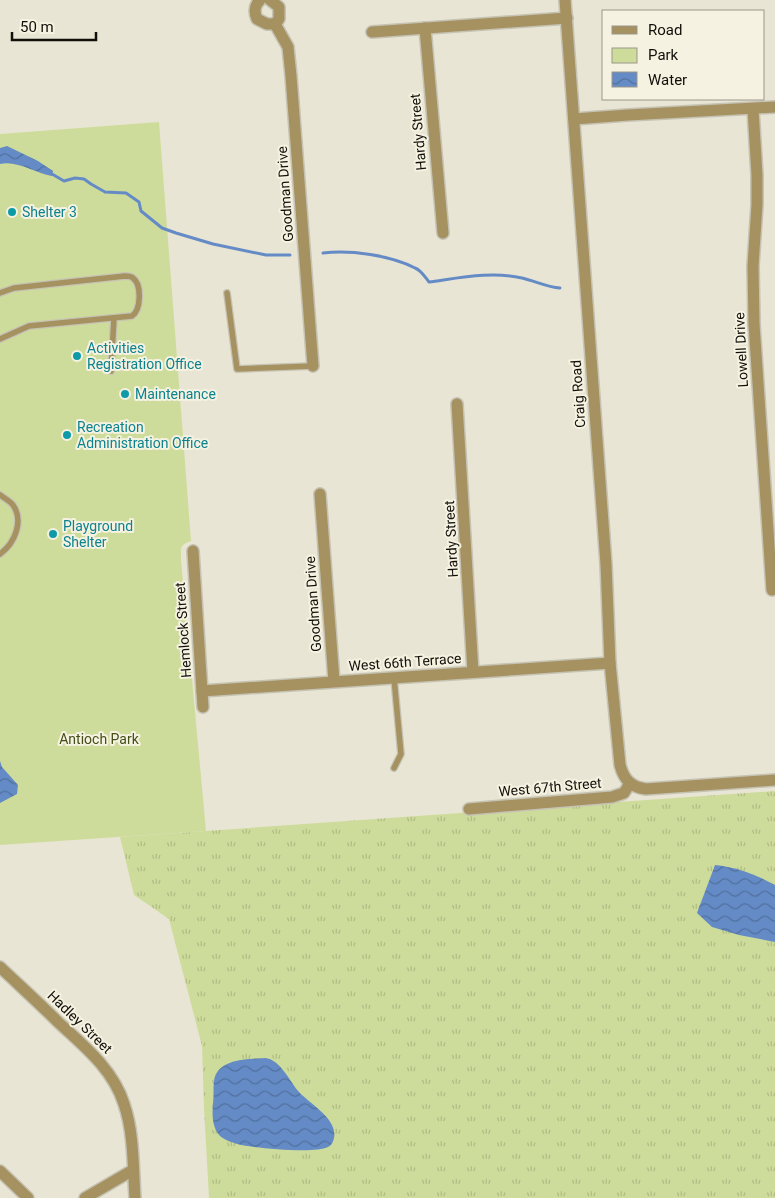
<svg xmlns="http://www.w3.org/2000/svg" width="775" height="1198" font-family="Roboto,sans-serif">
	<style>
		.grass { fill: url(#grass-tufts) }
		.park { fill: #cedc9b }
		.water { fill: url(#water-waves) }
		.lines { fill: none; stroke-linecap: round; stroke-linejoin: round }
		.stream { stroke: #648bc6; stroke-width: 3 }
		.lane-casing { stroke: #c6c3b4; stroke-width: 8 }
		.street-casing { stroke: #c6c3b4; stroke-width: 14 }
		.lane { stroke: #a59260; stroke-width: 5.5 }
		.street { stroke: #a59260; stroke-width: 11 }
		.culture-dot { fill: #0f9aa8; stroke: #f6f2e1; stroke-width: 2 }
		.labels { text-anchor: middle; stroke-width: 4; stroke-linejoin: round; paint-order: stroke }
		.street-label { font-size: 14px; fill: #100f09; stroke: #f6f2e1 }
		.culture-label { font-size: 14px; fill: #0d838f; stroke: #f6f2e1; text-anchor: start }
		.park-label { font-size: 14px; fill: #444e17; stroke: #f6f2e1 }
	</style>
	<defs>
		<pattern id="grass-tufts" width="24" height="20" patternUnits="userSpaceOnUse" patternTransform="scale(1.25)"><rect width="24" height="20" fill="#cedc9b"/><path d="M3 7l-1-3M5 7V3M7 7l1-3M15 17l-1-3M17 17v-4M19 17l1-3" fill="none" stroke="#b0bc84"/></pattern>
		<pattern id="water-waves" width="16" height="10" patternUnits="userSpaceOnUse" patternTransform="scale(1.25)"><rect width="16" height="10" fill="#648bc6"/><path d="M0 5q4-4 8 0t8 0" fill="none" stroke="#51709f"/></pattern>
	</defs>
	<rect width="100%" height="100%" fill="#e9e5d4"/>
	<path class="grass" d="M775 791V1198H209L204 1108 202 1046 169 919 134 895 120 837Z"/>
	<path class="park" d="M159 122 191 541C179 545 181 549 181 560L206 831 0 845V134Z"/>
	<g class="water">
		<path d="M7 146 38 161 53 171 52 176C35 173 17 160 0 164V148Z"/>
		<path d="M0 761 2 767 18 785 17 794 0 803Z"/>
		<path d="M715 865C736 867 757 875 775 885V942L739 935 712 927 697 913Z"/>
		<path d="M265 1058C280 1059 290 1082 299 1092 310 1104 338 1119 334 1138 333 1142 332 1145 328 1147 315 1154 257 1148 241 1145 234 1143 226 1141 220 1136 212 1128 212 1114 213 1103 214 1096 213 1088 214 1081 217 1058 249 1059 265 1058Z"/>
	</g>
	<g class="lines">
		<g class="stream">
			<path d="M52 174 64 181 75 178 84 179 91 184 105 192 126 193 139 202 141 211 146 215 162 228 176 233 213 244 266 255H290"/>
			<path d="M323 253C351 250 390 255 415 268 421 270 425 277 429 282 459 278 492 271 522 278 535 281 547 287 560 288"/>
		</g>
		<defs>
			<g id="lane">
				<path d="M0 293 14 288 125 276C127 276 131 276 133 278 142 285 141 310 132 316L29 326 0 339"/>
				<path d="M227 293 237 369 313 366"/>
				<path d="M111 371 114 318"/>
				<path d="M0 495C4 498 10 501 13 505 24 521 15 543 0 554"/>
				<path d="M394 678 401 754 394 768"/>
			</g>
			<g id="street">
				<path d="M260 0C254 6 254 12 257 19L267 24H275"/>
				<path d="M270 0 279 7V19L275 24"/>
				<path d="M565 0 606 564 610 663 620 765C624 780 631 787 646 789L775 780"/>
				<path d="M275 24 288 47 291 76 313 366"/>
				<path d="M425 28 443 233"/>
				<path d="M372 32 567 18"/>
				<path d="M753 109 757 175V205L753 266 754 324 772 590"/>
				<path d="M574 119 628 115 775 107"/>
				<path d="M457 404 473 672"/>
				<path d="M320 494 334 681"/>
				<path d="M193 551 203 707"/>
				<path d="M202 691 610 663"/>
				<path d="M469 809 612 797 624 793 630 783"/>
				<path d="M0 967C19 985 39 1003 58 1022 84 1046 113 1069 124 1104 134 1133 133 1167 135 1198"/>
				<path d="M0 1171 28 1198"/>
				<path d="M85 1198 133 1170"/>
			</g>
		</defs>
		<use href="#lane" class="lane-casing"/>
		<use href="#street" class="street-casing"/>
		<use href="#lane" class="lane"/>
		<use href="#street" class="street"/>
	</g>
	<g class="culture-dot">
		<circle cx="12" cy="212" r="5"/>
		<circle cx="77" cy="356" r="5"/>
		<circle cx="125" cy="394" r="5"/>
		<circle cx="67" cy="435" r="5"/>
		<circle cx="53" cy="534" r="5"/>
	</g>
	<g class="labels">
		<g class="street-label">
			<text transform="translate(418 132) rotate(-95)" y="5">Hardy Street</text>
			<text transform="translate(285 194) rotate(-94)" y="5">Goodman Drive</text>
			<text transform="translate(741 350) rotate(-93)" y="5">Lowell Drive</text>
			<text transform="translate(578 394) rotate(-94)" y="5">Craig Road</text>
			<text transform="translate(451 539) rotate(-93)" y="5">Hardy Street</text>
			<text transform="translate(313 604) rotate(-94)" y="5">Goodman Drive</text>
			<text transform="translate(183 630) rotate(-94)" y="5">Hemlock Street</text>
			<text transform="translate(405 662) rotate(-4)" y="5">West 66th Terrace</text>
			<text transform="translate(550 787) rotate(-5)" y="5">West 67th Street</text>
			<text transform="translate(80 1022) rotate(44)" y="5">Hadley Street</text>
		</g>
		<g class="culture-label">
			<text x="22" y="217">Shelter 3</text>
			<text x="87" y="353">Activities<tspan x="87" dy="16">Registration Office</tspan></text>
			<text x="135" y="399">Maintenance</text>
			<text x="77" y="432">Recreation<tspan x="77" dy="16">Administration Office</tspan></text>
			<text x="63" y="531">Playground<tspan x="63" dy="16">Shelter</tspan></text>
		</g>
		<g class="park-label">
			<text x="99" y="744">Antioch Park</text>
		</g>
	</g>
	<rect x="602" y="10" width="162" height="90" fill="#f6f2e1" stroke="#9a978b"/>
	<rect x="612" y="26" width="25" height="8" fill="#a59260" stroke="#9a978b"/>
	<text x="648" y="35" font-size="15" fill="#100f09">Road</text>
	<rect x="612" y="48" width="25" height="15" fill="#cedc9b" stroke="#9a978b"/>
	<text x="648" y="60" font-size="15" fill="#100f09">Park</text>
	<rect x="612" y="72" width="25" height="15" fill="url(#water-waves)" stroke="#9a978b"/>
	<text x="648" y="85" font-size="15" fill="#100f09">Water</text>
	<path d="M12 32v8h84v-8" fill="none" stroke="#100f09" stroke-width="2.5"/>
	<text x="20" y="32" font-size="15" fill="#100f09" stroke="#f6f2e1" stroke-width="4" paint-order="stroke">50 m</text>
</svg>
